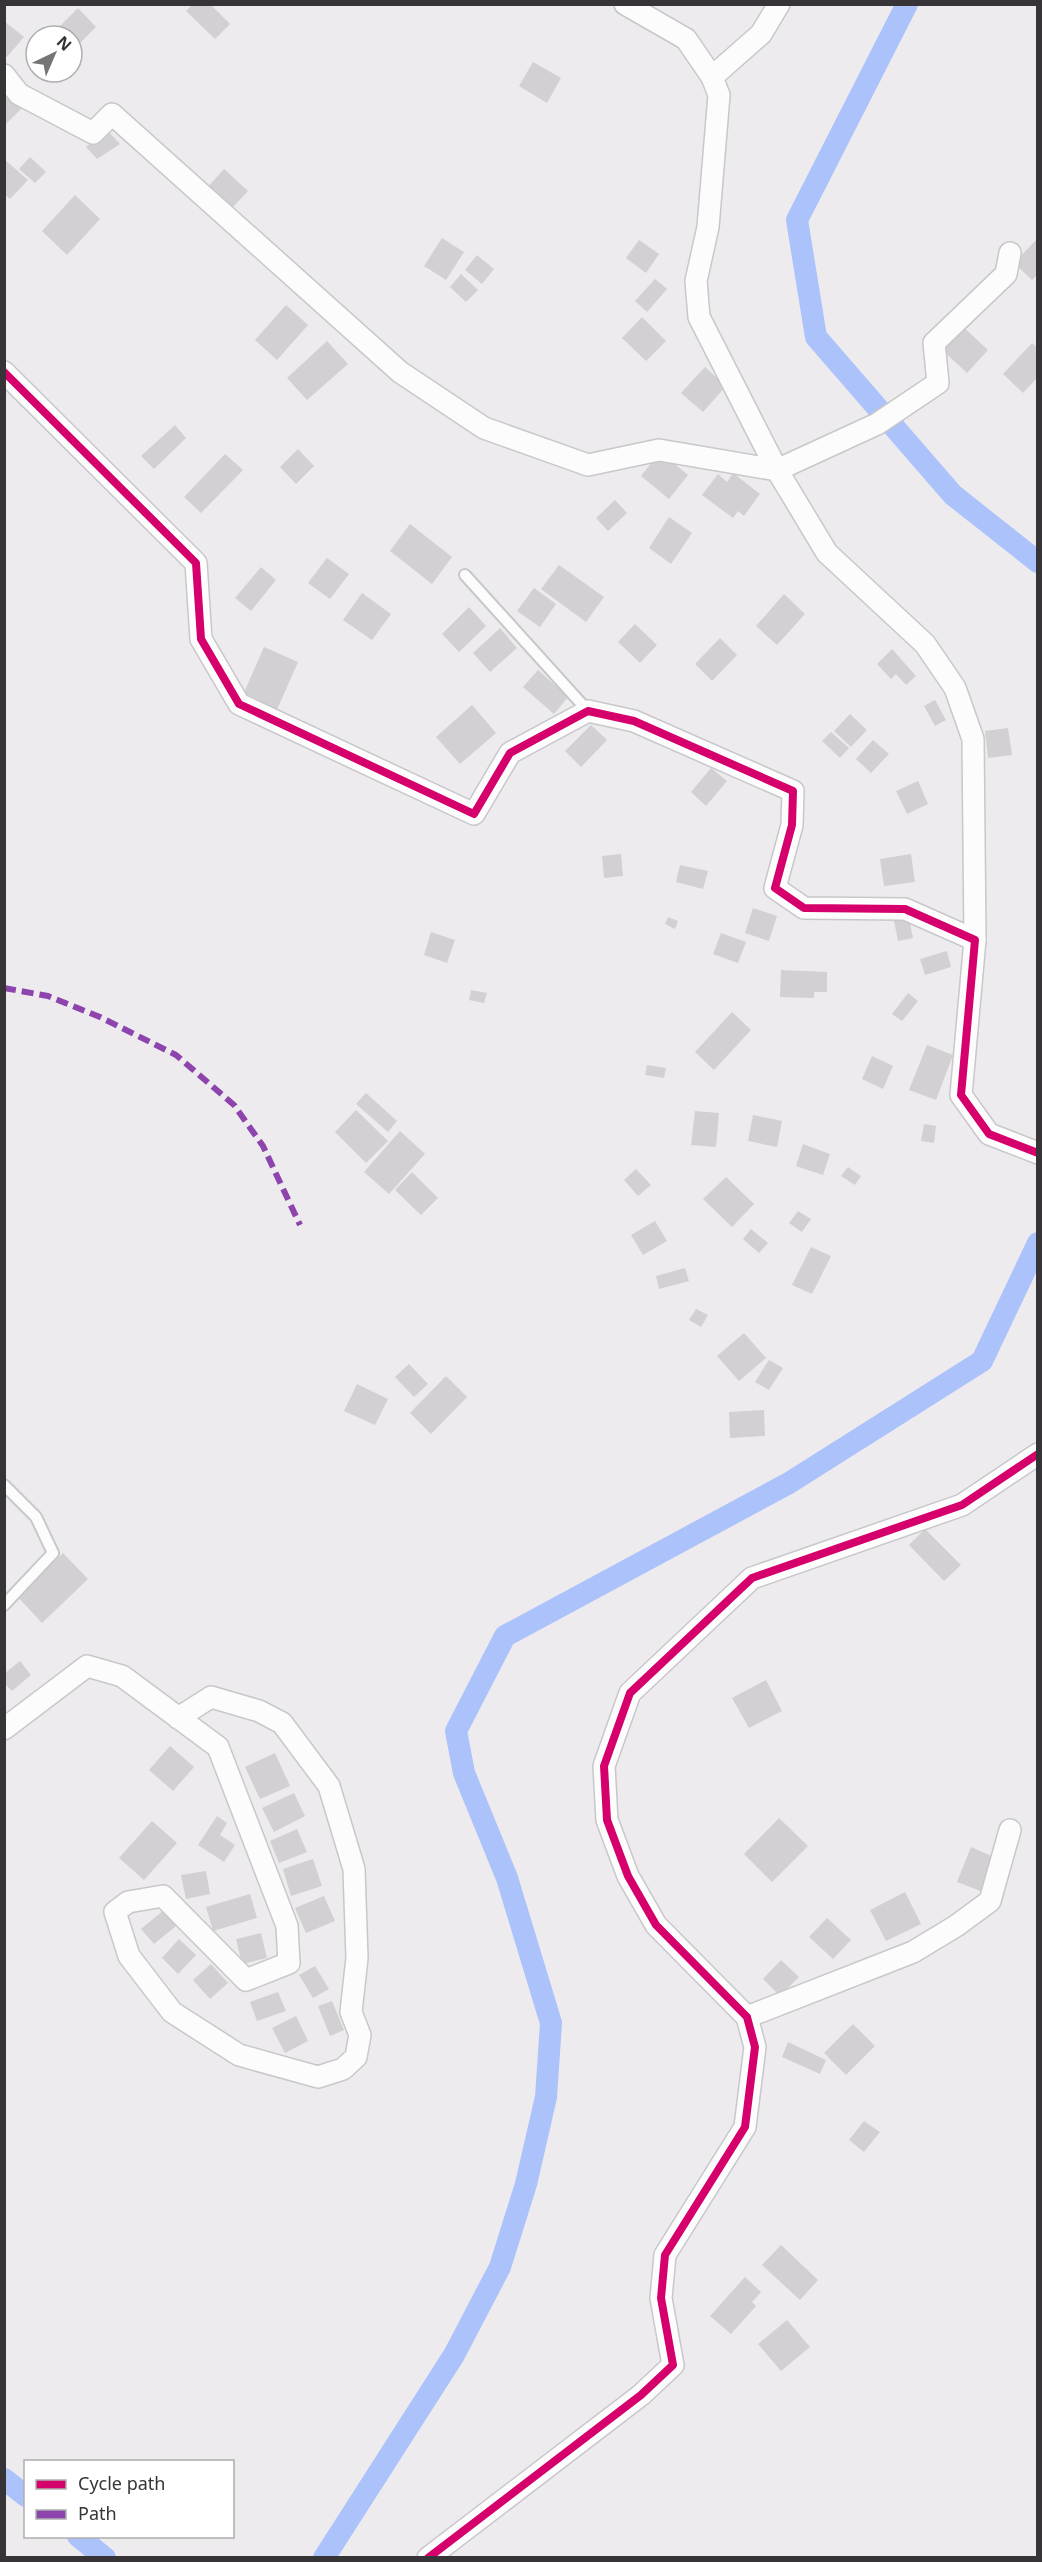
<svg xmlns="http://www.w3.org/2000/svg" width="1042" height="2562" font-family="'Noto Sans',sans-serif">
	<style>
		.lines { fill: none; stroke-linecap: round; stroke-linejoin: round }
		.canal { stroke: #acc2fa; stroke-width: 22 }
		.building { fill: #d2d0d2 }
		.lane-casing { stroke: #c8c7c9; stroke-width: 14 }
		.street-casing { stroke: #c8c7c9; stroke-width: 24 }
		.lane { stroke: #fcfcfd; stroke-width: 10 }
		.street { stroke: #fcfcfd; stroke-width: 21 }
		.quiet { stroke: #8e44ad; stroke-width: 6; stroke-dasharray: 12 6; stroke-linecap: butt }
		.cycleway-casing { stroke: #fff; stroke-width: 11 }
		.cycleway { stroke: #d6006c; stroke-width: 8 }
	</style>
	<rect width="100%" height="100%" fill="#eeebef"/>
	<g class="lines">
		<g class="canal">
			<path d="M907 4 797 220 816 337 953 495 1038 562"/>
			<path d="M4 2479 26 2496"/>
			<path d="M78 2536 105 2558"/>
			<path d="M324 2558 454 2355 500 2267 526 2184 546 2097 551 2023 507 1878 464 1773 456 1731 505 1636 789 1483 982 1361 1038 1243"/>
		</g>
	</g>
	<g class="building">
		<path d="M193 4H210L230 24 215 39 186 11Z"/>
		<path d="M78 8 96 27 72 51V36H58L54 32Z"/>
		<path d="M4 21 24 37 7 57 4 54Z"/>
		<path d="M533 62 561 78 547 103 519 86Z"/>
		<path d="M8 93 23 107 4 126V97Z"/>
		<path d="M106 129 120 144 97 159 86 147Z"/>
		<path d="M30 157 46 172 35 183 19 169Z"/>
		<path d="M4 159 28 180 10 199 4 194Z"/>
		<path d="M224 169 248 191 231 209 207 188Z"/>
		<path d="M75 195 100 219 67 255 42 231Z"/>
		<path d="M442 238 464 252 446 280 424 266Z"/>
		<path d="M1038 238V274L1032 280 1014 263Z"/>
		<path d="M639 240 659 254 646 273 626 258Z"/>
		<path d="M477 255 494 269 482 284 465 270Z"/>
		<path d="M461 274 478 290 466 302 450 287Z"/>
		<path d="M655 279 667 289 647 312 635 301Z"/>
		<path d="M286 305 308 325 277 360 255 340Z"/>
		<path d="M642 317 666 341 646 361 622 338Z"/>
		<path d="M960 324 988 350 967 373 939 347Z"/>
		<path d="M327 341 348 364 307 400 287 378Z"/>
		<path d="M1032 343 1038 348V377L1023 393 1003 374Z"/>
		<path d="M705 367 726 386 703 412 681 393Z"/>
		<path d="M175 425 186 438 154 469 141 456Z"/>
		<path d="M298 449 314 466 296 484 280 467Z"/>
		<path d="M660 452 688 475 669 499 641 476Z"/>
		<path d="M225 454 243 470 201 513 184 497Z"/>
		<path d="M733 473 760 494 744 516 738 511 733 518 702 495 718 474 727 482Z"/>
		<path d="M615 500 627 513 608 531 596 518Z"/>
		<path d="M669 517 692 533 671 564 649 548Z"/>
		<path d="M410 524 452 557 432 584 390 551Z"/>
		<path d="M327 558 349 574 330 599 308 583Z"/>
		<path d="M559 565 604 597 586 622 541 589Z"/>
		<path d="M261 567 276 580 251 611 235 598Z"/>
		<path d="M534 588 556 604 540 627 517 611Z"/>
		<path d="M362 593 391 614 372 640 343 620Z"/>
		<path d="M784 594 805 614 777 645 756 626Z"/>
		<path d="M469 607 486 626 459 652 442 634Z"/>
		<path d="M635 624 657 645 640 663 618 642Z"/>
		<path d="M500 628 517 648 490 672 473 653Z"/>
		<path d="M720 638 737 655 712 681 695 664Z"/>
		<path d="M264 647 298 662 276 712 242 697Z"/>
		<path d="M892 649 916 676 906 685 896 674 891 679 877 664Z"/>
		<path d="M538 670 568 697 554 714 523 687Z"/>
		<path d="M935 700 946 720 935 726 924 706Z"/>
		<path d="M472 705 496 733 460 764 436 737Z"/>
		<path d="M850 714 867 730 851 747 834 731Z"/>
		<path d="M591 725 607 740 581 767 565 751Z"/>
		<path d="M1008 728 1012 755 988 758 985 731Z"/>
		<path d="M831 732 849 748 840 758 822 741Z"/>
		<path d="M873 740 889 754 871 773 856 759Z"/>
		<path d="M711 768 727 781 706 806 691 792Z"/>
		<path d="M918 781 928 804 907 814 896 791Z"/>
		<path d="M621 854 623 876 604 878 602 856Z"/>
		<path d="M911 854 915 882 884 886 880 859Z"/>
		<path d="M680 865 708 871 703 889 676 882Z"/>
		<path d="M753 908 777 916 769 941 745 933Z"/>
		<path d="M668 917 678 921 675 929 665 924Z"/>
		<path d="M909 918 913 938 898 941 894 921Z"/>
		<path d="M431 932 455 940 447 963 424 955Z"/>
		<path d="M721 933 746 942 738 963 713 954Z"/>
		<path d="M947 951 951 967 925 975 920 959Z"/>
		<path d="M781 970 827 972V992H814V998L780 997Z"/>
		<path d="M471 990 487 993 484 1003 469 1000Z"/>
		<path d="M908 993 918 1001 902 1021 892 1014Z"/>
		<path d="M732 1012 751 1030 714 1070 695 1052Z"/>
		<path d="M927 1045 953 1055 936 1100 909 1090Z"/>
		<path d="M872 1056 893 1066 883 1089 862 1079Z"/>
		<path d="M647 1065 666 1068 664 1078 645 1075Z"/>
		<path d="M366 1093 397 1121 388 1132 356 1104Z"/>
		<path d="M356 1110 388 1141 366 1163 335 1132Z"/>
		<path d="M695 1111 719 1113 716 1147 691 1145Z"/>
		<path d="M753 1115 782 1121 777 1147 748 1141Z"/>
		<path d="M924 1124 936 1126 934 1143 921 1141Z"/>
		<path d="M400 1131 425 1154 389 1194 364 1172Z"/>
		<path d="M803 1144 830 1154 823 1175 796 1166Z"/>
		<path d="M848 1167 861 1176 855 1185 841 1176Z"/>
		<path d="M636 1169 651 1185 638 1196 624 1180Z"/>
		<path d="M412 1172 438 1198 421 1215 395 1190Z"/>
		<path d="M726 1177 754 1204 732 1227 703 1199Z"/>
		<path d="M798 1211 811 1219 802 1232 789 1223Z"/>
		<path d="M655 1221 667 1241 643 1255 631 1235Z"/>
		<path d="M751 1229 768 1243 759 1253 743 1239Z"/>
		<path d="M811 1247 831 1256 812 1294 792 1285Z"/>
		<path d="M685 1268 689 1281 659 1289 656 1276Z"/>
		<path d="M696 1309 708 1315 701 1327 689 1320Z"/>
		<path d="M744 1333 766 1358 739 1381 717 1356Z"/>
		<path d="M769 1360 783 1368 769 1390 755 1382Z"/>
		<path d="M409 1364 428 1384 414 1397 395 1377Z"/>
		<path d="M446 1376 467 1397 431 1434 410 1413Z"/>
		<path d="M357 1384 388 1399 375 1425 344 1411Z"/>
		<path d="M764 1410 765 1436 730 1438 729 1412Z"/>
		<path d="M925 1529 961 1565 944 1581 909 1545Z"/>
		<path d="M63 1553 88 1579 42 1623 18 1597Z"/>
		<path d="M20 1661 31 1675 12 1691 4 1683V1674Z"/>
		<path d="M766 1680 782 1711 749 1728 732 1698Z"/>
		<path d="M170 1746 194 1767 173 1791 149 1770Z"/>
		<path d="M275 1753 290 1786 260 1799 245 1767Z"/>
		<path d="M294 1793 305 1816 274 1832 262 1808Z"/>
		<path d="M217 1816 227 1823 220 1835 235 1845 224 1862 198 1845Z"/>
		<path d="M779 1818 808 1846 772 1882 744 1854Z"/>
		<path d="M152 1821 177 1843 144 1880 119 1858Z"/>
		<path d="M297 1829 307 1852 279 1863 270 1841Z"/>
		<path d="M971 1847 996 1858 983 1892 957 1882Z"/>
		<path d="M313 1859 322 1886 291 1896 283 1869Z"/>
		<path d="M206 1871 210 1894 186 1899 181 1875Z"/>
		<path d="M905 1892 921 1924 886 1941 870 1910Z"/>
		<path d="M250 1894 257 1918 213 1931 206 1907Z"/>
		<path d="M324 1896 335 1921 306 1933 295 1908Z"/>
		<path d="M164 1910 176 1926 154 1944 141 1929Z"/>
		<path d="M827 1918 851 1940 833 1959 809 1937Z"/>
		<path d="M261 1933 267 1958 242 1964 236 1939Z"/>
		<path d="M179 1939 196 1955 178 1974 162 1958Z"/>
		<path d="M781 1960 799 1977 780 1996 763 1979Z"/>
		<path d="M211 1964 228 1983 210 1999 193 1980Z"/>
		<path d="M315 1966 329 1989 313 1998 299 1975Z"/>
		<path d="M278 1992 286 2011 257 2021 250 2002Z"/>
		<path d="M332 2001 344 2030 330 2036 318 2006Z"/>
		<path d="M296 2016 308 2041 285 2053 272 2028Z"/>
		<path d="M853 2024 875 2046 846 2075 824 2053Z"/>
		<path d="M788 2042 826 2060 820 2074 782 2057Z"/>
		<path d="M864 2121 880 2132 864 2152 849 2140Z"/>
		<path d="M781 2245 818 2280 800 2300 762 2265Z"/>
		<path d="M745 2277 761 2292 752 2302 756 2306 731 2334 710 2316Z"/>
		<path d="M787 2320 810 2347 781 2371 758 2344Z"/>
	</g>
	<g class="lines">
		<defs>
			<g id="lane">
				<path d="M465 575 588 711"/>
				<path d="M4 1485 36 1517 53 1553 4 1605"/>
			</g>
			<g id="street">
				<path d="M625 4 686 39 712 77 719 95 708 227 696 281 699 317 777 470 827 553 925 644 955 688 973 739 975 940"/>
				<path d="M4 75 19 94 93 133 112 114 400 372 484 428 588 465 659 450 777 470 877 424 938 383 934 343 1006 274 1010 253"/>
				<path d="M712 77 761 34 779 4"/>
				<path d="M4 372 196 563 201 639 239 704 474 814 510 753 588 711 634 721 793 791 792 825 775 888 804 908 905 909 975 940 961 1095 989 1134 1038 1153"/>
				<path d="M4 1729 87 1666 122 1676 218 1747 287 1926 289 1963 246 1980 163 1896 128 1902 115 1912 129 1956 172 2012 239 2055 318 2077 343 2069 356 2057 360 2035 351 2012 357 1958 354 1869 329 1786 282 1723 259 1711 211 1697 178 1718"/>
				<path d="M747 2017 913 1952 956 1926 990 1901 1010 1830"/>
				<path d="M428 2558 641 2395 673 2365 661 2298 665 2255 745 2127 755 2047 747 2017 656 1925 628 1876 607 1820 604 1766 630 1693 752 1578 962 1505 1038 1454"/>
			</g>
		</defs>
		<use href="#lane" class="lane-casing"/>
		<use href="#street" class="street-casing"/>
		<use href="#lane" class="lane"/>
		<use href="#street" class="street"/>
		<path class="quiet" d="M4 988 48 996 100 1017 176 1055 234 1105 263 1146 300 1225"/>
		<defs>
			<g id="cycleway">
				<path d="M4 372 196 563 201 639 239 704 474 814 510 753 588 711 634 721 793 791 792 825 775 888 804 908 905 909 975 940 961 1095 989 1134 1038 1153"/>
				<path d="M428 2558 641 2395 673 2365 661 2298 665 2255 745 2127 755 2047 747 2017 656 1925 628 1876 607 1820 604 1766 630 1693 752 1578 962 1505 1038 1454"/>
			</g>
		</defs>
		<use href="#cycleway" class="cycleway-casing"/>
		<use href="#cycleway" class="cycleway"/>
	</g>
	<rect width="1042" height="2562" fill="none" stroke="#363436" stroke-width="12"/>
	<rect x="24" y="2460" width="210" height="78" fill="#ffffff" stroke="#afaeaf" stroke-width="1.5"/>
	<rect x="36" y="2480" width="30" height="9" fill="#d6006c" stroke="#afaeaf" stroke-width="1.5"/>
	<text x="78" y="2490" font-size="18" fill="#363436">Cycle path</text>
	<rect x="36" y="2510" width="30" height="9" fill="#8e44ad" stroke="#afaeaf" stroke-width="1.5"/>
	<text x="78" y="2520" font-size="18" fill="#363436">Path</text>
	<g transform="translate(54 54) rotate(44)"><circle r="28" fill="#ffffff" stroke="#afaeaf" stroke-width="1.5"/>
	<path d="M0-4.5L10 22L0 15L-10 22Z" fill="#767477"/>
	<text y="-9" font-size="16" font-weight="bold" text-anchor="middle" fill="#363436">N</text>
	</g>
</svg>
